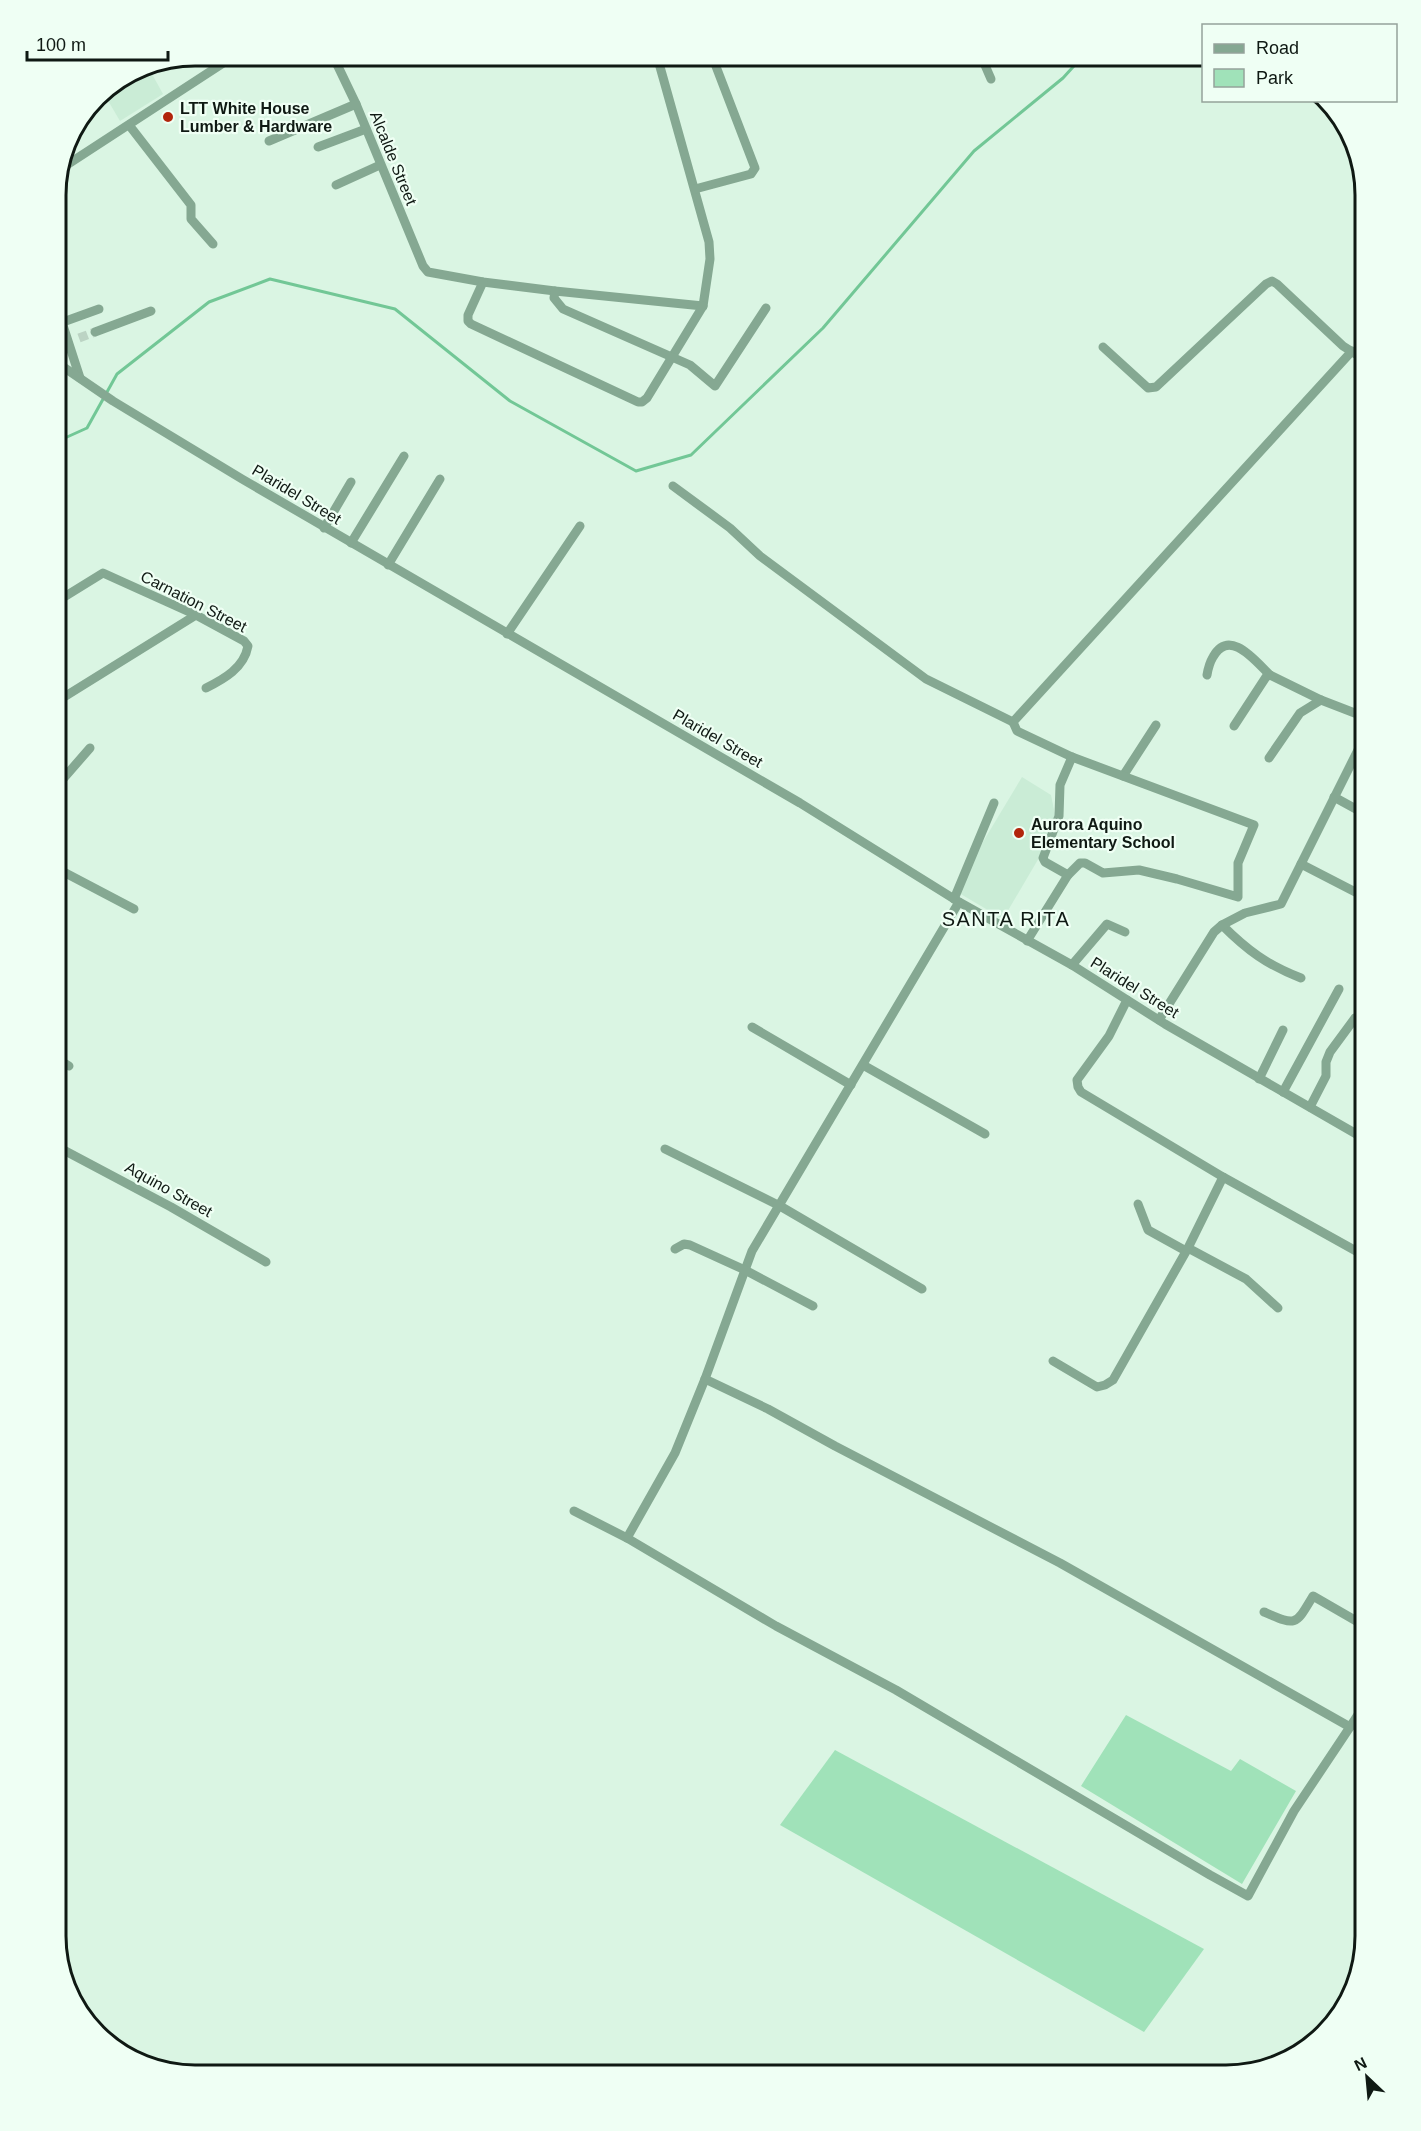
<svg xmlns="http://www.w3.org/2000/svg" width="1421" height="2131" font-family="Arial,sans-serif">
	<style>
		.built { fill: #caecd6 }
		.green { fill: #a0e2b9 }
		.lines { fill: none; stroke-linecap: round; stroke-linejoin: round }
		.stream { stroke: #72c796; stroke-width: 3 }
		.minor-tunnel { stroke: #bcd4c4; stroke-width: 9; stroke-dasharray: 9 4.5; stroke-linecap: butt }
		.minor { stroke: #85a892; stroke-width: 9 }
		.poi-dot { fill: #b2250c; stroke: #effff4; stroke-width: 2 }
		.labels { text-anchor: middle; stroke-width: 4.5; stroke-linejoin: round; paint-order: stroke }
		.poi-label { font-size: 16px; font-weight: bold; fill: #0f1913; stroke: #effff4; text-anchor: start }
		.street-label { font-size: 16px; fill: #0f1913; stroke: #effff4 }
		.quarter-label { font-size: 20px; letter-spacing: 1.5px; fill: #0f1913; stroke: #effff4 }
		.rim { fill: none; stroke: #0f1913; stroke-width: 3 }
	</style>
	<rect width="100%" height="100%" fill="#daf5e3"/>
	<g class="built">
		<path d="M147 65 163 94 120 121 103 92 142 66Z"/>
		<path d="M1022 777 1051 795 1055 815 1043 851 1003 919 954 890Z"/>
	</g>
	<g class="green">
		<path d="M1126 1715 1231 1771 1240 1759 1296 1791 1242 1884 1081 1786Z"/>
		<path d="M835 1750 1204 1949 1144 2032 780 1825Z"/>
	</g>
	<g class="lines">
		<path class="stream" d="M56 442 87 428 117 374 209 302 270 279 395 309 510 401 636 471 691 455 823 328 974 151 1063 78 1083 56"/>
		<path class="minor-tunnel" d="M79 338 95 332"/>
		<g class="minor">
			<path d="M333 56 356 104 423 266 428 272 483 282 555 291 703 306 710 259 709 242 657 56"/>
			<path d="M981 56 991 79"/>
			<path d="M129 125 191 205V219L213 244"/>
			<path d="M269 141 356 104"/>
			<path d="M318 147 366 129"/>
			<path d="M59 170 234 56"/>
			<path d="M336 185 380 165"/>
			<path d="M695 189 751 174 755 168 712 56"/>
			<path d="M483 282 468 315V321L471 324 638 402H642L647 398 703 306"/>
			<path d="M555 291 554 298 563 309 690 365 715 386 766 308"/>
			<path d="M56 304 80 378"/>
			<path d="M63 322 99 309"/>
			<path d="M95 332 151 311"/>
			<path d="M1103 347 1148 388 1156 387 1266 284 1272 281 1277 284 1343 346 1365 360"/>
			<path d="M56 362 113 401 242 479 800 803 959 902 1072 965 1165 1024 1365 1139"/>
			<path d="M673 486 730 528 760 556 926 679 1013 722"/>
			<path d="M324 528 351 482"/>
			<path d="M351 543 404 456"/>
			<path d="M388 565 440 479"/>
			<path d="M56 602 103 573 196 615 244 641 248 646C244 668 224 679 206 688"/>
			<path d="M507 634 580 526"/>
			<path d="M1207 675C1208 669 1210 662 1213 657 1230 627 1256 662 1270 675"/>
			<path d="M56 702 196 615"/>
			<path d="M1234 726 1266 677 1270 675 1321 700 1365 717"/>
			<path d="M1269 758 1300 713 1321 700"/>
			<path d="M1123 776 1156 725"/>
			<path d="M56 787 90 748"/>
			<path d="M1334 797 1365 814"/>
			<path d="M1301 864 1365 897"/>
			<path d="M56 868 134 909"/>
			<path d="M1068 875 1080 863H1085L1103 873 1139 870 1177 879 1238 897V863L1254 825 1072 757 1017 731 1013 722 1352 351"/>
			<path d="M954 899 994 803"/>
			<path d="M959 902 752 1251 705 1379 675 1453 627 1538 776 1626 896 1690 1210 1875 1248 1896 1294 1811 1350 1727"/>
			<path d="M1222 925C1247 950 1267 965 1301 978"/>
			<path d="M1027 941 1068 875 1045 862 1043 858 1059 816 1060 785 1072 757"/>
			<path d="M1072 965 1107 924 1125 932"/>
			<path d="M1127 1000 1109 1036 1077 1080 1078 1087 1081 1092 1223 1177 1365 1256"/>
			<path d="M1159 1020 1214 932 1222 925 1245 913 1281 904 1360 746 1363 736 1365 705"/>
			<path d="M752 1027 851 1085"/>
			<path d="M56 1058 69 1066"/>
			<path d="M863 1065 985 1134"/>
			<path d="M1259 1079 1283 1030"/>
			<path d="M1283 1092 1339 989"/>
			<path d="M1310 1107 1326 1076V1062L1330 1052 1355 1018 1365 1014"/>
			<path d="M56 1146 171 1207 266 1262"/>
			<path d="M665 1149 780 1206 922 1289"/>
			<path d="M1223 1177 1188 1248 1246 1279 1278 1308"/>
			<path d="M1138 1204 1148 1230 1186 1251"/>
			<path d="M675 1249 684 1244 690 1245 745 1270 813 1306"/>
			<path d="M1053 1361 1097 1387 1105 1385 1113 1380 1188 1248"/>
			<path d="M705 1379 768 1409 835 1446 1060 1563 1350 1727 1365 1704"/>
			<path d="M574 1511 627 1538"/>
			<path d="M1264 1612C1297 1626 1295 1626 1313 1596L1365 1626"/>
		</g>
	</g>
	<g class="poi-dot">
		<circle cx="168" cy="117" r="6"/>
		<circle cx="1019" cy="833" r="6"/>
	</g>
	<g class="labels">
		<g class="poi-label">
			<text x="180" y="114">LTT White House<tspan x="180" dy="18">Lumber &amp; Hardware</tspan></text>
			<text x="1031" y="830">Aurora Aquino<tspan x="1031" dy="18">Elementary School</tspan></text>
		</g>
		<g class="street-label">
			<text transform="translate(394 158) rotate(68)" y="6">Alcalde Street</text>
			<text transform="translate(297 494) rotate(31)" y="6">Plaridel Street</text>
			<text transform="translate(194 601) rotate(27)" y="6">Carnation Street</text>
			<text transform="translate(718 738) rotate(30)" y="6">Plaridel Street</text>
			<text transform="translate(1135 987) rotate(32)" y="6">Plaridel Street</text>
			<text transform="translate(169 1189) rotate(29)" y="6">Aquino Street</text>
		</g>
		<g class="quarter-label">
			<text x="1006" y="926">SANTA RITA</text>
		</g>
	</g>
	<path d="M0 0H1421V2131H0ZM195 66H1226A129 129 0 0 1 1355 195V1936A129 129 0 0 1 1226 2065H195A129 129 0 0 1 66 1936V195A129 129 0 0 1 195 66Z" fill="#effff4" fill-rule="evenodd"/>
	<path class="rim" d="M195 66H1226A129 129 0 0 1 1355 195V1936A129 129 0 0 1 1226 2065H195A129 129 0 0 1 66 1936V195A129 129 0 0 1 195 66Z"/>
	<rect x="1202" y="24" width="195" height="78" fill="#effff4" stroke="#95a39a" stroke-width="1.5"/>
	<rect x="1214" y="44" width="30" height="9" fill="#85a892" stroke="#95a39a" stroke-width="1.5"/>
	<text x="1256" y="54" font-size="18" fill="#0f1913">Road</text>
	<rect x="1214" y="69" width="30" height="18" fill="#a0e2b9" stroke="#95a39a" stroke-width="1.5"/>
	<text x="1256" y="84" font-size="18" fill="#0f1913">Park</text>
	<g transform="translate(1367 2077) rotate(334)" stroke="#effff4" stroke-width="4.5" paint-order="stroke">
	<path d="M0-4.5L10 22L0 15L-10 22Z" fill="#0f1913"/>
	<text y="-9" font-size="16" font-weight="bold" text-anchor="middle" fill="#0f1913">N</text>
	</g>
	<path d="M27 51v9h141v-9" fill="none" stroke="#0f1913" stroke-width="3"/>
	<text x="36" y="51" font-size="18" fill="#0f1913" stroke="#effff4" stroke-width="4.5" paint-order="stroke">100 m</text>
</svg>
